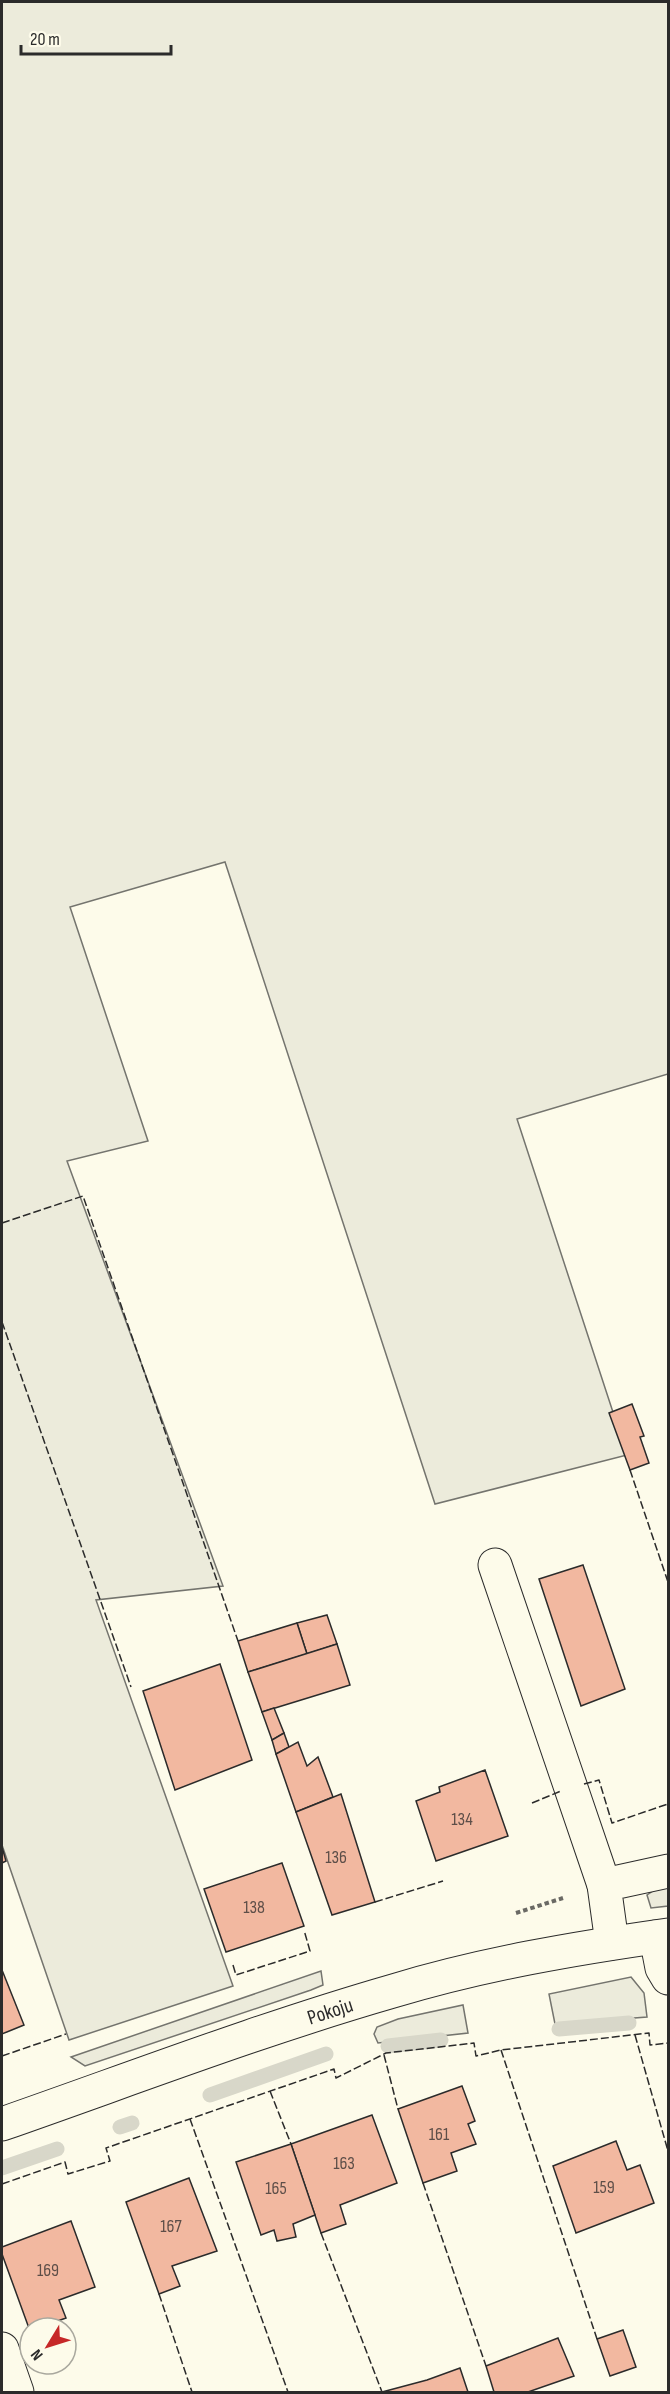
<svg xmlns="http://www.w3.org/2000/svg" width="670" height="2394" font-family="'Sofia Sans Condensed',sans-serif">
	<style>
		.green { fill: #ecebdb; stroke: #74746e; stroke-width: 1.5 }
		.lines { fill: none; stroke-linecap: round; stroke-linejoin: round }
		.stream { stroke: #d8d7c9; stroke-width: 15 }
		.building { fill: #f2b8a0; stroke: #2b2b2b; stroke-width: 1.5 }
		.minor-casing { stroke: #2b2b2b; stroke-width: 35 }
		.path { stroke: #6a6964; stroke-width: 4; stroke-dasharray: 4.5 3; stroke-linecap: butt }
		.minor { stroke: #fdfbea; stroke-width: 33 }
		.fence { stroke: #2b2b2b; stroke-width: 1.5; stroke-dasharray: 8 3; stroke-linecap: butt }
		.labels { text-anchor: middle; stroke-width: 4.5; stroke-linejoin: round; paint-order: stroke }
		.number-label { font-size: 18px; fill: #5d4e48 }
		.street-label { font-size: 21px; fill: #2b2b2b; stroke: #fdfbea }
	</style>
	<rect width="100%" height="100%" fill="#fdfbea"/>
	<g class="green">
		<path d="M2 2H668V1074L517 1119 627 1455 435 1504 225 862 70 907 148 1141 67 1161 223 1586 96 1600 233 1986 69 2040 2 1845Z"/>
		<path d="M668 1881V1906L651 1908 647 1895Z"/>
		<path d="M321 1971 323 1985 311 1990 85 2066 71 2057Z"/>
		<path d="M631 1977 644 1993 647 2017 555 2024 549 1994Z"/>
		<path d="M463 2005 468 2033 378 2043 374 2034 377 2027 398 2019Z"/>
	</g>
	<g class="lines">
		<g class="stream">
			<path d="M559 2029 629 2023"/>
			<path d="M388 2046 441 2040"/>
			<path d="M210 2095 326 2054"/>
			<path d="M120 2127 132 2123"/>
			<path d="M2 2168 57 2149"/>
		</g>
	</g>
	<g class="building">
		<path d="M632 1404 644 1436 640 1437 649 1463 630 1470 609 1413Z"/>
		<path d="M583 1565 625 1689 581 1706 539 1579Z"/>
		<path d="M327 1615 337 1644 307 1654 297 1623Z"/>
		<path d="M297 1623 307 1654 248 1672 238 1641Z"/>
		<path d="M337 1644 350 1685 262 1712 248 1672Z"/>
		<path d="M220 1664 252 1760 175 1790 143 1691Z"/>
		<path d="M274 1708 284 1733 272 1740 262 1712Z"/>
		<path d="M284 1733 289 1747 276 1754 272 1740Z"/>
		<path d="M298 1742 307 1766 318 1757 333 1797 296 1812 276 1754Z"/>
		<path d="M485 1770 508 1836 436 1861 416 1801 440 1792 439 1787Z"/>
		<path d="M341 1794 375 1902 332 1915 296 1812Z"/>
		<path d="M2 1847 6 1861 2 1863Z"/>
		<path d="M282 1863 304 1926 226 1952 204 1889Z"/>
		<path d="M2 1970 24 2025 2 2034Z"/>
		<path d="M462 2086 475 2121 468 2124 476 2144 451 2153 457 2171 423 2183 398 2109Z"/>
		<path d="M372 2115 397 2183 340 2205 346 2224 321 2233 291 2144Z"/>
		<path d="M616 2141 627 2170 640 2165 654 2203 576 2233 553 2166Z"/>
		<path d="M291 2144 315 2215 293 2224 296 2237 277 2241 274 2230 261 2235 236 2162Z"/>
		<path d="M189 2178 217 2251 172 2266 180 2286 159 2294 126 2202Z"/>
		<path d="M71 2221 95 2287 59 2300 66 2318 38 2328H30V2331L2 2254V2247Z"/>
		<path d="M623 2330 636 2367 610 2376 597 2339Z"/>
		<path d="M558 2338 574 2376 528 2392H494L486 2366Z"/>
		<path d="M460 2368 468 2392H382L427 2380Z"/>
	</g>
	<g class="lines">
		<defs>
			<g id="minor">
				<path d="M495 1565 604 1885"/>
				<path d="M656 1937 662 1968 668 1978"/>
				<path d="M612 1943 604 1885 668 1871"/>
				<path d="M2 2124C131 2079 261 2029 393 1991 482 1964 576 1948 668 1935"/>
				<path d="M2 2349 17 2392"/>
			</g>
		</defs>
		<use href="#minor" class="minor-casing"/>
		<path class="path" d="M516 1913 563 1898"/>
		<use href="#minor" class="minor"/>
		<g class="fence">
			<path d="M2 1223 83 1196 238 1641"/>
			<path d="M2 1322 131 1687"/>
			<path d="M630 1470 668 1582"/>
			<path d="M584 1784 599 1780 612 1823 668 1804"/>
			<path d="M532 1803 561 1791"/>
			<path d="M375 1902 443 1881"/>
			<path d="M233 1965 236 1975 310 1951 304 1930"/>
			<path d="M635 2035 668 2151"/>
			<path d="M501 2050 597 2339"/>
			<path d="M384 2055 398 2109"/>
			<path d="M2 2056 66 2034"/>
			<path d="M270 2091 291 2144"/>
			<path d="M190 2119 288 2392"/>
			<path d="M423 2183 486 2366"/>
			<path d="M2 2184 65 2162 68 2174 110 2161 106 2148 334 2069 336 2078 386 2053 474 2043 476 2056 501 2050 649 2033 650 2045 668 2043"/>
			<path d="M321 2233 382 2392"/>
			<path d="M159 2294 192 2392"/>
		</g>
	</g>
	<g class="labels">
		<g class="number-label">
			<text x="462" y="1825">134</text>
			<text x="336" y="1863">136</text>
			<text x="254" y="1913">138</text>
			<text x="439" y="2140">161</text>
			<text x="344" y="2169">163</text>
			<text x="604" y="2193">159</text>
			<text x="276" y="2194">165</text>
			<text x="171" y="2232">167</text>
			<text x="48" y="2276">169</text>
		</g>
		<g class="street-label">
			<text transform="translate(330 2011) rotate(-18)" y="7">Pokoju</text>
		</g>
	</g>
	<rect width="670" height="2394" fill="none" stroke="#2b2b2b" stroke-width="6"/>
	<g transform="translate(48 2346) rotate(232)"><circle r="28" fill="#fdfbea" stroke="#a9a89e" stroke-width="1.5"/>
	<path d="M0-4.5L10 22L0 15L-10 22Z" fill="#c62828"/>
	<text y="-9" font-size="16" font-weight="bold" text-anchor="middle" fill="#2b2b2b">N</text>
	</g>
	<path d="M21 45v9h150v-9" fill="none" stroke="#2b2b2b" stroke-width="3"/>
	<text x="30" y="45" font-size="18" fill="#2b2b2b" stroke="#fdfbea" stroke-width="4.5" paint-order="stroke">20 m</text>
</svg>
